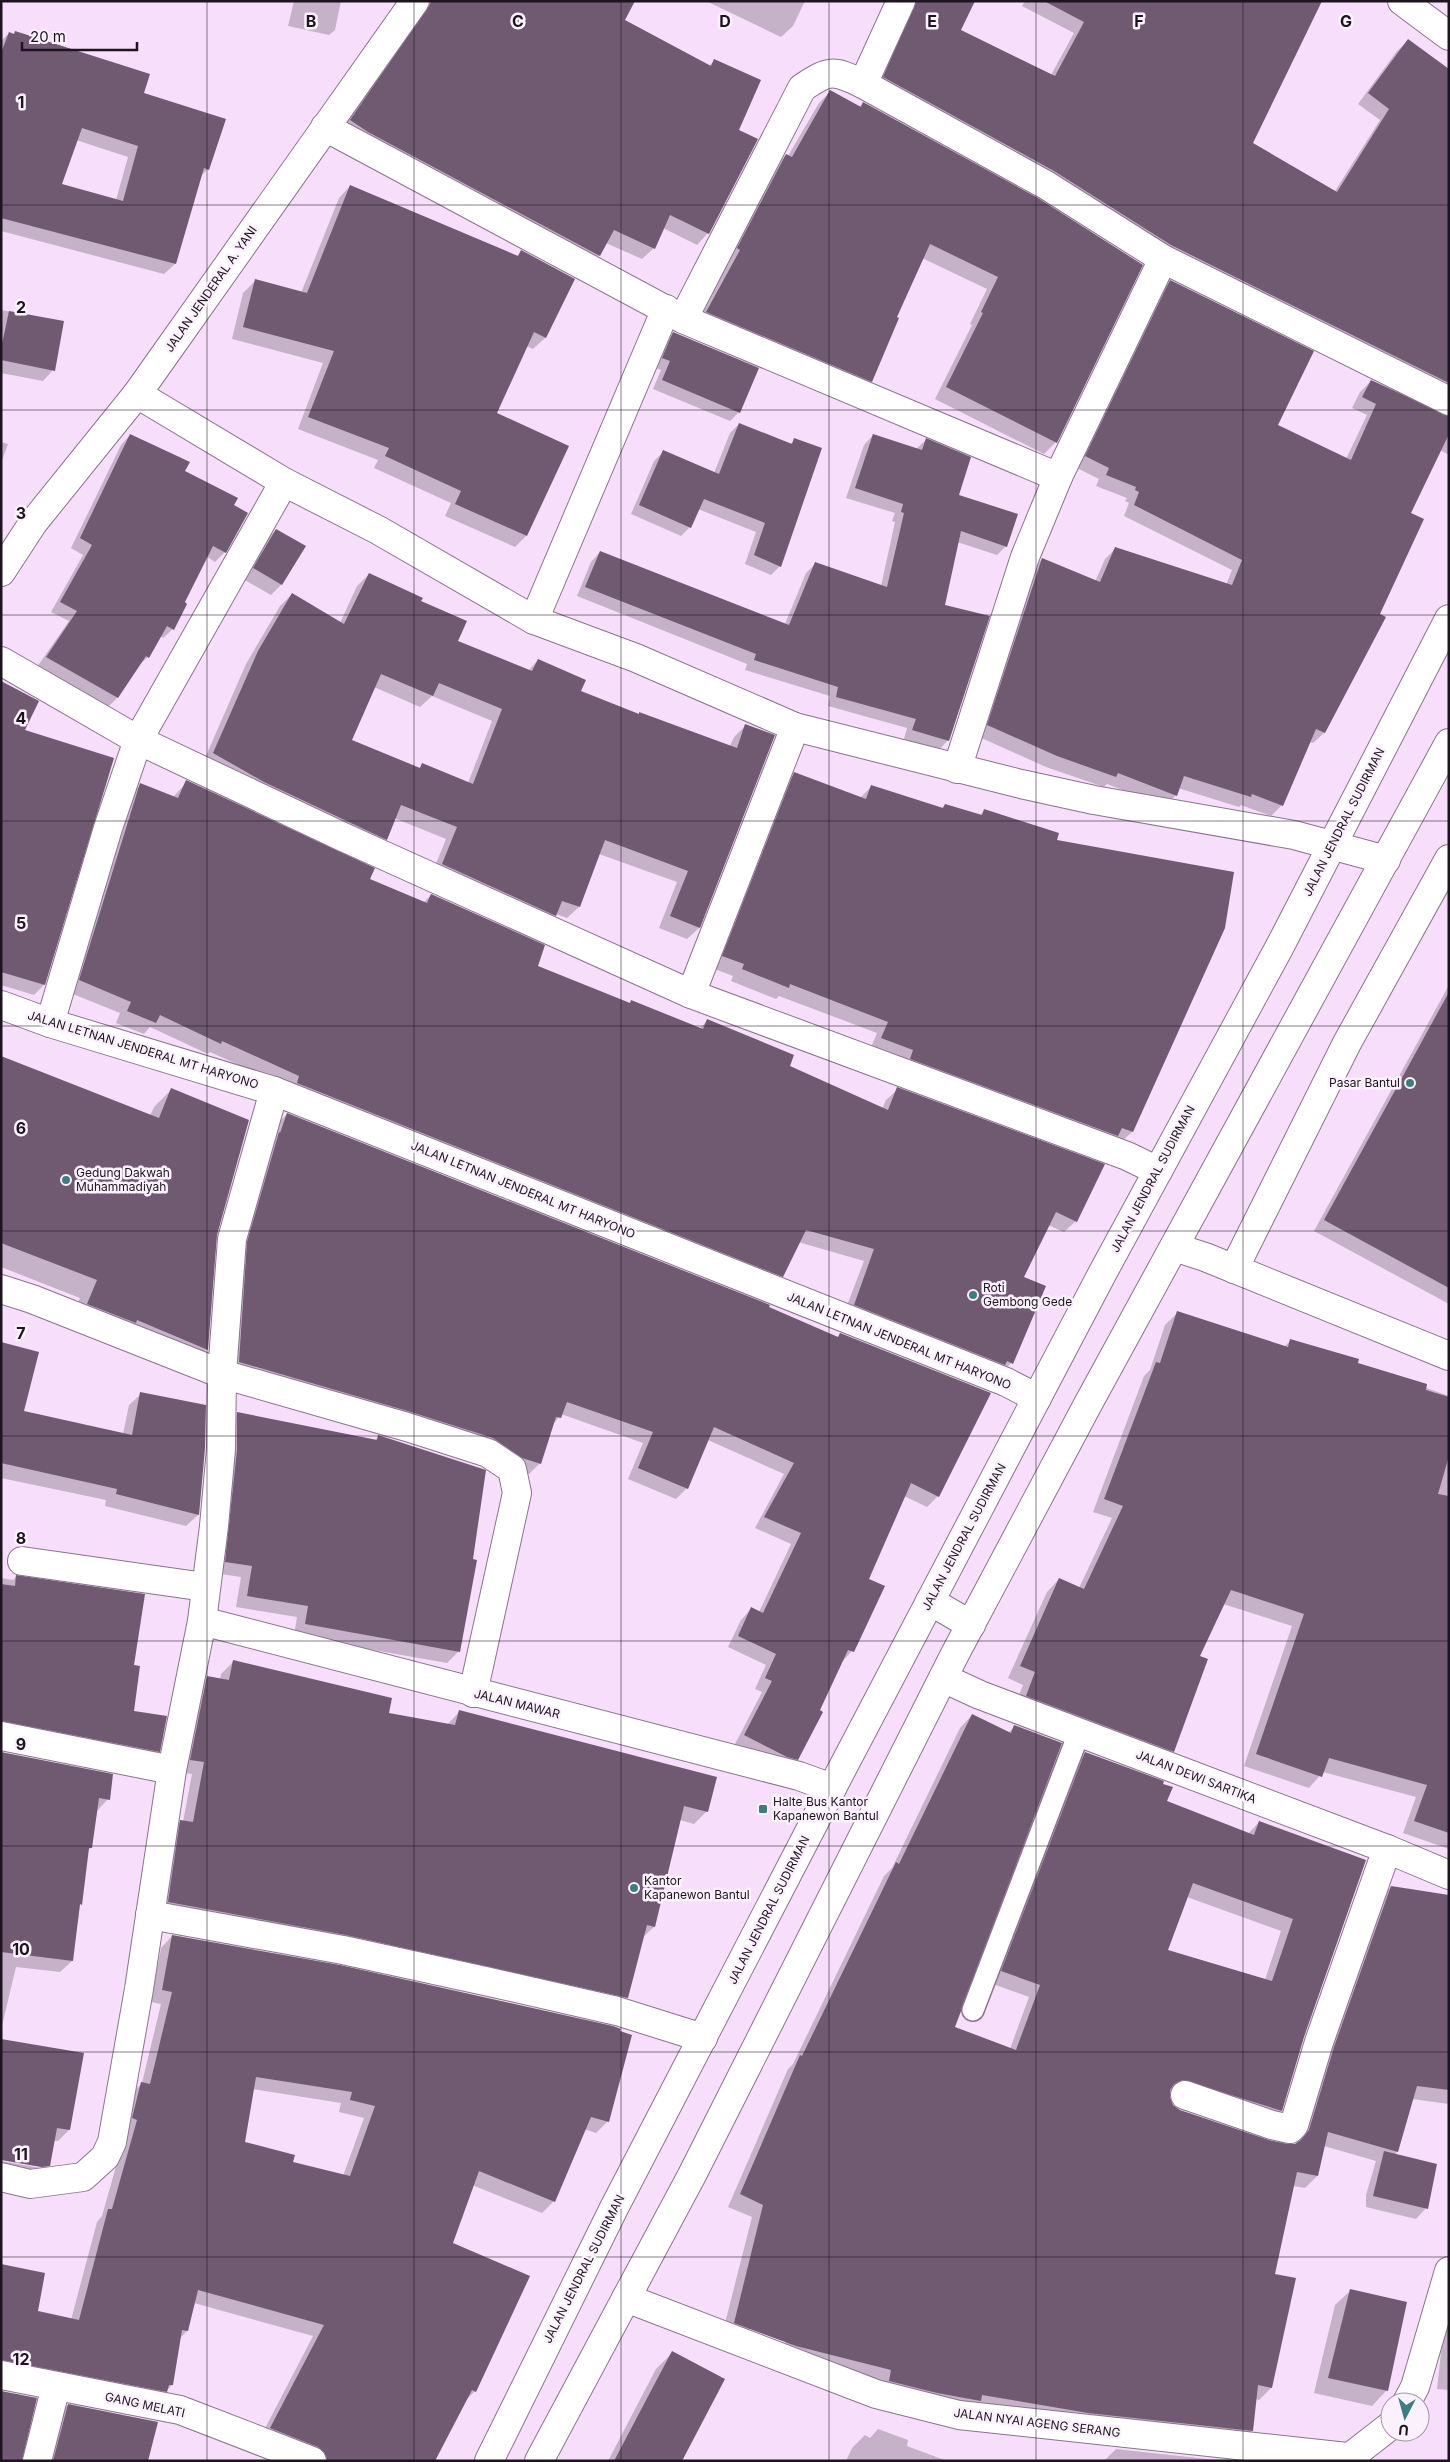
<svg xmlns="http://www.w3.org/2000/svg" width="1450" height="2462" font-family="Inter,sans-serif">
	<style>
		.shadow { fill: #0003; fill-rule: evenodd }
		.building { fill: #6f5a72; fill-rule: evenodd }
		.lines { fill: none; stroke-linecap: round; stroke-linejoin: round }
		.service-casing { stroke: #8a748d; stroke-width: 24 }
		.pedestrian-casing { stroke: #8a748d; stroke-width: 30 }
		.minor-casing { stroke: #8a748d; stroke-width: 30 }
		.tertiary-casing { stroke: #8a748d; stroke-width: 30 }
		.secondary-casing { stroke: #8a748d; stroke-width: 30 }
		.primary-casing { stroke: #8a748d; stroke-width: 30 }
		.service { stroke: #fff; stroke-width: 21 }
		.pedestrian { stroke: #fff; stroke-width: 28 }
		.minor { stroke: #fff; stroke-width: 28 }
		.tertiary { stroke: #fff; stroke-width: 28 }
		.secondary { stroke: #fff; stroke-width: 28 }
		.primary { stroke: #fff; stroke-width: 28 }
		.grid { fill: none; stroke: #1d151e; stroke-width: 1; stroke-opacity: 0.55 }
		.poi-dot { fill: #388080; stroke: #fbf1fd; stroke-width: 2 }
		.labels { text-anchor: middle; stroke-width: 5; stroke-linejoin: round; paint-order: stroke }
		.street-label { font-size: 12px; fill: #1d151e; stroke: #fbf1fd }
		.poi-label { font-size: 12px; fill: #1d151e; stroke: #fbf1fd; text-anchor: start }
		.grid-label { font-size: 16px; text-anchor: middle; font-weight: bold; fill: #1d151e; stroke: #fbf1fd; stroke-width: 5; stroke-linejoin: round; paint-order: stroke }
	</style>
	<rect width="100%" height="100%" fill="#f7defb"/>
	<g class="shadow">
		<path d="M294 1H341L335 30 329 35 288 26Z"/>
		<path d="M430 1H634L623 21 709 66 715 60 738 130 708 233 697 245 663 228 654 248 642 259 606 243 599 255 588 266 340 132Z"/>
		<path d="M706 1H805L793 26 781 37Z"/>
		<path d="M909 1H972L959 30 1051 75 1074 33 1022 6 1025 1H1321L1252 143 1335 191 1380 120 1358 104 1397 51 1408 41 1449 90V401L873 88Z"/>
		<path d="M16 32 142 94 208 169 199 178 175 264 164 274 1 231V41L9 33 13 35ZM76 140 128 157 116 200 61 185Z"/>
		<path d="M831 91 859 107 863 103 1037 200 1056 442 1044 454 935 399 972 325 970 324 987 289 922 258 895 318 871 381 859 393 695 324 729 262 726 260 774 167 786 155 788 156 819 103Z"/>
		<path d="M350 186 517 256 522 252 545 338 533 349 526 346 495 413 526 536 515 547 445 516 451 503 374 468 378 460 298 429 323 363 232 339 243 293 255 281 301 293 339 198Z"/>
		<path d="M1170 282 1276 426 1346 459 1367 415 1352 408 1360 392 1371 381 1449 417V455L1440 450 1409 514 1378 614 1384 618 1324 733 1313 743 1309 742 1282 805 1271 816 1241 805 1239 807 1178 788 1176 795 1165 806 1107 784 1104 787 1046 767 977 736 1031 570 1042 559 1095 582 1105 559 1116 548 1226 585 1232 570 1124 516 1129 503 1125 501 1127 498 1096 486 1099 479 1075 467 1160 292Z"/>
		<path d="M1 310 63 322 53 370 43 381 1 373Z"/>
		<path d="M674 333 739 412 730 421 653 389 661 370 654 367 665 342Z"/>
		<path d="M739 424 790 444 795 440 780 566 771 575 745 564 756 532 698 509 690 527 681 536 631 514 654 461 663 452 714 473 730 433Z"/>
		<path d="M130 435 233 506 225 552 215 562 206 556 183 603 173 629 163 638 160 636 148 657 138 666 117 698 108 707 37 667 69 621 51 612 83 555 71 548 121 445Z"/>
		<path d="M873 435 916 449 926 440 957 496 1006 546 997 555 957 542 943 605 948 740 939 750 904 739 907 728 828 706 830 696 745 670 747 664 577 596 591 562 600 552 785 624 806 573 816 563 881 586 895 522 892 521 895 513 846 498 864 445Z"/>
		<path d="M1 442 8 444 1 463Z"/>
		<path d="M276 530 281 585 271 595 243 579 265 541Z"/>
		<path d="M369 574 420 602 456 642 528 671 538 660 579 692 638 715 730 746 734 737 746 725 773 736 699 928 687 939 659 928 677 882 599 854 579 907 567 918 556 914 544 927 431 876 446 839 394 818 386 839 374 851 202 765 246 664 280 606 292 594 340 623 357 586ZM374 687 420 707 432 696 492 721 468 783 423 765 418 769 351 741Z"/>
		<path d="M1 683 23 731 44 985 34 995 1 985Z"/>
		<path d="M794 774 860 798 871 787 941 809 945 805 979 816 985 810 1056 841 1224 928 1132 1132 1120 1143 870 1050 877 1033 779 996 776 999 731 981 733 976 712 968 783 785Z"/>
		<path d="M187 782 369 880 423 903 431 895 536 967 629 1004 699 1029 707 1021 788 1066 882 1109 886 1100 898 1089 1076 1221 1064 1232 1048 1225 1023 1278 1011 1363 1000 1375 843 1316 864 1261 798 1242 782 1276 771 1287 288 1087 210 1052 208 1054 150 1027 144 1034 116 1023 120 1013 68 992 129 796 140 785 173 797Z"/>
		<path d="M1449 985V1304L1314 1231Z"/>
		<path d="M1 1058 150 1116 154 1107 171 1090 216 1235 207 1349 189 1367 70 1322 80 1298 1 1267Z"/>
		<path d="M287 1114 767 1308 837 1338 840 1334 938 1496 927 1507 904 1496 867 1579 852 1651 842 1662 797 1759 786 1770 734 1746 762 1692 755 1689 766 1665 728 1647 741 1620 751 1609 759 1612 791 1544 755 1528 784 1474 708 1440 687 1488 676 1499 628 1479 643 1443 561 1414 552 1426 540 1463 529 1474 228 1373 237 1254 276 1125Z"/>
		<path d="M1178 1312 1284 1347 1291 1340 1449 1396V1849L1403 1833 1416 1797 1323 1772 1309 1788 1244 1766 1292 1626 1223 1604 1198 1656 1173 1751 1161 1763 1014 1708 1023 1685 1008 1678 1047 1592 1059 1579 1079 1588 1112 1518 1093 1512 1144 1376 1150 1370 1165 1325Z"/>
		<path d="M1 1344 22 1412 123 1434 129 1405 141 1394 198 1515 186 1526 105 1506 106 1500 1 1478Z"/>
		<path d="M238 1413 375 1440 379 1436 458 1652 447 1663 294 1636 297 1617 236 1607 241 1577 214 1573 226 1425Z"/>
		<path d="M17 1576 133 1666V1712L159 1751 147 1763 1 1734V1578L13 1580Z"/>
		<path d="M233 1662 388 1714 447 1725 460 1711 707 1811 694 1824 680 1820 654 1927 642 1938 627 1998 615 2010 156 1914 168 1834 181 1821 183 1822 192 1774 178 1772 195 1690 207 1678 220 1680 221 1674Z"/>
		<path d="M972 1715 1008 1733 1015 1726 953 2028 1010 2049 1029 1997 990 1983 1073 1765 1086 1753 1166 1801 1248 1834 1259 1822 1365 1861 1303 2036 1281 2111 1268 2123 1177 2092H1169V2099L1173 2106 1179 2111 1267 2141 1296 2144 1322 2060 1379 1899 1391 1887 1449 1896V2104L1412 2099 1397 2152 1394 2155 1426 2208 1416 2219 1366 2207V2195L1376 2161 1324 2146 1317 2176 1305 2188 1293 2186 1273 2275 1271 2388 1259 2400 1255 2399 1252 2431 1239 2443 973 2408 780 2357 802 2302 750 2329 738 2341 722 2335 752 2217 728 2207 788 2069 793 2064 884 1876 892 1868 960 1728ZM1187 1897 1281 1931 1265 1980 1166 1951Z"/>
		<path d="M1 1753 108 1799 97 1811 91 1848 88 1850 72 1961 60 1972 16 1967 1 2030Z"/>
		<path d="M172 1936 608 2121 596 2133 584 2129 554 2201 542 2213 472 2185 451 2243 498 2343 475 2391 465 2401 433 2461H310L259 2440 313 2336 194 2303 187 2331 180 2338 172 2385 154 2403 1 2373V2265L36 2312 71 2320 97 2222 102 2216 126 2131 130 2095 142 2083 161 2004 151 2002 161 1948ZM253 2089 341 2103 339 2112 364 2118 343 2176 292 2163 243 2143Z"/>
		<path d="M1 2040 69 2130 58 2141H54L49 2165 37 2177 1 2173V2161L41 2168Z"/>
		<path d="M1350 2291 1406 2302 1386 2391 1372 2406 1314 2393 1335 2305Z"/>
		<path d="M1449 2320V2390L1437 2389 1444 2325Z"/>
		<path d="M672 2353 680 2461H608L656 2369Z"/>
		<path d="M68 2405 146 2461H45L56 2417Z"/>
		<path d="M878 2429 908 2440 907 2446 947 2461H846L852 2448 865 2435 870 2438Z"/>
		<path d="M1116 2449 1225 2461H1104Z"/>
	</g>
	<g class="building">
		<path d="M432 1H635L625 20 711 66 714 59 761 80 739 130 758 139 709 234 670 215 655 249 614 230 600 256 368 132 350 120Z"/>
		<path d="M916 1H975L961 30 1055 76 1084 22 1044 1H1322L1253 143 1337 192 1389 109 1368 93 1408 39 1449 69V383L1171 245 1054 171 883 77Z"/>
		<path d="M15 31 150 74 144 93 226 119 209 170 204 168 176 264 1 218V53L9 32 14 34ZM82 128 138 146 123 201 62 184Z"/>
		<path d="M830 90 861 107 863 102 1038 198 1143 265 1057 443 946 387 983 313 981 312 998 277 930 244 897 317 899 318 872 382 706 312 740 250 737 248 786 154 792 157Z"/>
		<path d="M350 185 518 256 521 250 575 279 546 338 534 332 497 413 569 446 527 536 455 504 461 491 385 456 389 448 308 417 334 351 243 327 255 279 307 293Z"/>
		<path d="M1170 280 1314 351 1278 425 1351 460 1376 404 1362 397 1371 380 1449 416V434L1411 513 1424 519 1380 614 1386 617 1325 733 1316 729 1283 806 1252 794 1251 797 1184 776 1177 796 1118 773 1116 777 1057 756 987 725 1042 558 1100 582 1115 547 1232 585 1242 560 1134 505 1139 492 1135 490 1136 487 1106 475 1109 468 1085 456Z"/>
		<path d="M9 311 64 321 55 371 1 360V349Z"/>
		<path d="M673 332 759 368 740 413 662 380 670 361 662 358Z"/>
		<path d="M739 423 792 444 794 438 822 448 781 567 754 555 765 523 704 499 691 528 639 505 663 450 719 474Z"/>
		<path d="M130 434 190 462 185 471 238 498 234 505 248 513 226 553 213 546 185 602 187 604 174 630 167 626 149 658 146 656 118 698 46 657 77 611 60 602 92 545 80 538Z"/>
		<path d="M873 434 922 450 926 438 971 457 959 495 1018 514 1007 547 961 531 945 605 990 616 949 741 912 730 916 719 836 697 838 687 754 660 756 654 585 587 600 551 789 625 815 562 887 587 904 513 901 512 903 504 855 488Z"/>
		<path d="M276 529 306 546 282 585 253 568Z"/>
		<path d="M369 573 423 598 421 601 467 621 458 641 532 671 538 659 586 680 581 691 639 714V712L737 748 745 724 775 735 700 928 670 916 688 871 605 840 580 907 562 901 556 916 442 864 457 827 401 805 387 840 264 782 213 753 258 651 292 593 344 624ZM381 674 433 696 439 683 502 709 473 784 422 763 420 768 352 740Z"/>
		<path d="M1 681 39 701 25 730 114 758 45 985 1 972Z"/>
		<path d="M794 772 866 799 871 785 943 808 945 804 982 815 984 809 1059 833 1057 840 1234 872 1225 928 1133 1132 1122 1128 1118 1136 910 1059 913 1050 881 1038 888 1022 790 984 789 988 742 969 744 964 722 956Z"/>
		<path d="M186 780 375 868 370 879 427 903 431 894 545 945 538 966 630 1003 631 1000 703 1029 707 1019 794 1055 790 1066 888 1110 897 1087 1105 1164 1077 1222 1056 1212 1024 1277 1046 1286 1013 1364 1007 1361 1005 1365 854 1305 874 1249 806 1230 783 1277 297 1083 299 1076 222 1041 221 1044 160 1015 156 1023 127 1011 131 1002 79 980 140 783 178 798Z"/>
		<path d="M1449 992V1288L1324 1220Z"/>
		<path d="M1 1056 159 1118 171 1088 249 1120 217 1235 208 1350 137 1320 136 1323 87 1304 97 1280 1 1243Z"/>
		<path d="M287 1113 770 1305 769 1307 838 1337 840 1333 991 1393 939 1497 911 1483 869 1579 885 1586 854 1652 848 1650 820 1710 823 1712 798 1760 787 1757 744 1735 772 1681 765 1678 776 1654 738 1636 751 1607 763 1613 801 1533 764 1517 794 1463 714 1427 688 1489 638 1468 653 1432 567 1402 561 1418 556 1417 541 1464 522 1458 493 1438 411 1412 239 1362 247 1242 279 1132 280 1133Z"/>
		<path d="M1177 1311 1288 1347 1290 1339 1359 1359 1358 1363 1427 1384 1426 1390 1449 1397V1456L1438 1494 1449 1496V1833L1414 1821 1427 1785 1329 1758 1322 1777 1256 1754 1304 1614 1231 1590 1200 1656 1208 1659 1174 1752 1026 1696 1035 1672 1020 1666 1059 1578 1084 1589 1123 1506 1104 1499 1156 1362 1160 1363Z"/>
		<path d="M1 1342 39 1352 24 1411 132 1435 140 1392 206 1405 205 1448 199 1515 116 1494 117 1489 1 1463Z"/>
		<path d="M237 1412 377 1440 378 1435 486 1470 473 1559 477 1560 460 1652 305 1624 308 1606 247 1596 252 1566 225 1562 237 1450Z"/>
		<path d="M16 1575 145 1594 134 1665 140 1666 134 1711 167 1716 160 1752 1 1721V1584L15 1586Z"/>
		<path d="M233 1660 392 1698 389 1713 455 1725 459 1710 717 1777 708 1812 684 1806 655 1927 647 1925 628 1998 346 1935 168 1902 180 1820 193 1822 204 1762 190 1760 207 1676 229 1680Z"/>
		<path d="M972 1714 1011 1733 1014 1725 1062 1743 955 2027 1016 2050 1040 1985 1001 1971 1085 1752 1164 1781 1163 1784 1173 1787 1167 1801 1254 1835 1259 1821 1366 1860 1304 2037 1282 2111 1183 2080 1174 2084 1170 2090V2097L1173 2105 1180 2110 1269 2140 1287 2144H1295L1301 2140 1309 2130 1334 2047 1391 1886 1449 1895V2090L1417 2086 1398 2152 1328 2132 1318 2176 1297 2172 1275 2274 1296 2278 1272 2388 1258 2385 1253 2431 1088 2413 982 2395 981 2401 937 2393 889 2381 891 2370 796 2346 734 2323 763 2205 740 2194 800 2055 802 2056 896 1862 899 1864ZM1193 1883 1293 1919 1272 1981 1168 1950Z"/>
		<path d="M1 1752 113 1774 110 1800 99 1798 92 1848H89L82 1905 80 1904 73 1961 1 1952Z"/>
		<path d="M172 1935 340 1965 613 2026 621 2029 620 2031 632 2035 609 2122 591 2117 555 2202 479 2171 453 2243 530 2276 476 2392 472 2390 435 2461H327L324 2452 318 2447 270 2428 324 2325 198 2290 188 2331 182 2330 173 2385H169L167 2392 1 2360V2264L45 2273 38 2311 79 2320 108 2209H112L137 2120 132 2118 141 2082 150 2084 172 1992 162 1990ZM256 2077 352 2092 350 2100 375 2106 350 2176 293 2162 295 2155 245 2142Z"/>
		<path d="M1 2039 84 2053 70 2130 57 2128 50 2166 41 2167 1 2160Z"/>
		<path d="M1384 2151 1437 2164 1428 2209 1373 2196Z"/>
		<path d="M1350 2289 1407 2302 1388 2391 1328 2378Z"/>
		<path d="M672 2351 725 2379 682 2461H614Z"/>
		<path d="M1 2391 37 2398 22 2461H1Z"/>
		<path d="M68 2404 158 2422 148 2461H53Z"/>
	</g>
	<g class="lines">
		<defs>
			<path id="service" d="M973 2010 1079 1733"/>
			<path id="pedestrian" d="M1234 1269 1347 1043 1449 859"/>
			<g id="minor">
				<path d="M1402 1 1449 36"/>
				<path d="M863 84 1046 185 1163 259 1449 401"/>
				<path d="M325 127 683 319 1058 477"/>
				<path d="M683 319 802 88C830 69 833 70 863 84L901 1"/>
				<path d="M137 394 284 482 378 530 534 620 636 658 795 727 1021 784 1094 800 1294 835 1386 860"/>
				<path d="M534 620 666 309"/>
				<path d="M1 661 138 740 343 837 691 994 1127 1156 1158 1171"/>
				<path d="M957 769 1025 557 1058 477 1163 259"/>
				<path d="M691 994 795 727"/>
				<path d="M1 1005 50 1023 274 1091 1006 1382 1037 1398"/>
				<path d="M50 1023 108 828 138 740 284 482"/>
				<path d="M1174 1247 1205 1257 1449 1356"/>
				<path d="M1 1289 32 1299 222 1374 407 1427 488 1453 512 1469 517 1493 473 1693"/>
				<path d="M22 1561 205 1587"/>
				<path d="M202 1621 799 1776 832 1788"/>
				<path d="M943 1678 980 1695 1387 1849 1449 1875"/>
				<path d="M1 1736 172 1770"/>
				<path d="M150 1915 343 1950 485 1981 617 2011 703 2038"/>
				<path d="M1185 2095 1272 2125 1290 2129 1294 2125 1319 2042 1387 1849"/>
				<path d="M1 2177 30 2184 83 2177 105 2157 112 2142 139 1989 172 1770 202 1621 214 1526 221 1449 222 1374 232 1239 274 1091"/>
				<path d="M1 2375 180 2410 312 2461"/>
				<path d="M37 2461 56 2386"/>
			</g>
			<g id="tertiary">
				<path d="M1 572 33 523 137 394 415 1"/>
				<path d="M626 2298 876 2394 959 2415 1347 2457"/>
				<path d="M1407 2402 1415 2387 1449 2271"/>
				<path d="M1345 2461 1390 2426"/>
			</g>
			<path id="secondary" d="M930 1601 971 1625"/>
			<g id="primary">
				<path d="M489 2461 614 2208 832 1788 1102 1274 1279 948 1449 619"/>
				<path d="M539 2461 692 2175 955 1654 1088 1404 1449 743"/>
			</g>
		</defs>
		<use href="#service" class="service-casing"/>
		<use href="#pedestrian" class="pedestrian-casing"/>
		<use href="#minor" class="minor-casing"/>
		<use href="#tertiary" class="tertiary-casing"/>
		<use href="#secondary" class="secondary-casing"/>
		<use href="#primary" class="primary-casing"/>
		<use href="#service" class="service"/>
		<use href="#pedestrian" class="pedestrian"/>
		<use href="#minor" class="minor"/>
		<use href="#tertiary" class="tertiary"/>
		<use href="#secondary" class="secondary"/>
		<use href="#primary" class="primary"/>
	</g>
	<path class="grid" d="M207 1V2461M414 1V2461M621 1V2461M829 1V2461M1036 1V2461M1243 1V2461M1 205H1449M1 410H1449M1 615H1449M1 821H1449M1 1026H1449M1 1231H1449M1 1436H1449M1 1641H1449M1 1846H1449M1 2052H1449M1 2257H1449"/>
	<g class="poi-dot">
		<circle cx="1410" cy="1083" r="5"/>
		<circle cx="66" cy="1180" r="5"/>
		<circle cx="973" cy="1295" r="5"/>
		<rect x="758" y="1804" width="10" height="10" rx="2.5"/>
		<circle cx="634" cy="1888" r="5"/>
	</g>
	<g class="labels">
		<g class="street-label">
			<text transform="translate(211 289) rotate(-55)" y="4">JALAN JENDERAL A. YANI</text>
			<text transform="translate(1344 822) rotate(-63)" y="4">JALAN JENDRAL SUDIRMAN</text>
			<text transform="translate(143 1050) rotate(17)" y="4">JALAN LETNAN JENDERAL MT HARYONO</text>
			<text transform="translate(1153 1179) rotate(-62)" y="4">JALAN JENDRAL SUDIRMAN</text>
			<text transform="translate(523 1190) rotate(22)" y="4">JALAN LETNAN JENDERAL MT HARYONO</text>
			<text transform="translate(899 1341) rotate(22)" y="4">JALAN LETNAN JENDERAL MT HARYONO</text>
			<text transform="translate(964 1537) rotate(-62)" y="4">JALAN JENDRAL SUDIRMAN</text>
			<text transform="translate(517 1704) rotate(14)" y="4">JALAN MAWAR</text>
			<text transform="translate(1196 1777) rotate(21)" y="4">JALAN DEWI SARTIKA</text>
			<text transform="translate(769 1910) rotate(-63)" y="4">JALAN JENDRAL SUDIRMAN</text>
			<text transform="translate(584 2269) rotate(-63)" y="4">JALAN JENDRAL SUDIRMAN</text>
			<text transform="translate(145 2405) rotate(12)" y="4">GANG MELATI</text>
			<text transform="translate(1037 2423) rotate(7)" y="4">JALAN NYAI AGENG SERANG</text>
		</g>
		<g class="poi-label">
			<text x="1400" y="1087" text-anchor="end">Pasar Bantul</text>
			<text x="76" y="1177">Gedung Dakwah<tspan x="76" dy="14">Muhammadiyah</tspan></text>
			<text x="983" y="1292">Roti<tspan x="983" dy="14">Gembong Gede</tspan></text>
			<text x="773" y="1806">Halte Bus Kantor<tspan x="773" dy="14">Kapanewon Bantul</tspan></text>
			<text x="644" y="1885">Kantor<tspan x="644" dy="14">Kapanewon Bantul</tspan></text>
		</g>
	</g>
	<g class="grid-label">
		<text x="311" y="27">B</text>
		<text x="518" y="27">C</text>
		<text x="725" y="27">D</text>
		<text x="932" y="27">E</text>
		<text x="1139" y="27">F</text>
		<text x="1346" y="27">G</text>
		<text x="21" y="108">1</text>
		<text x="21" y="313">2</text>
		<text x="21" y="519">3</text>
		<text x="21" y="724">4</text>
		<text x="21" y="929">5</text>
		<text x="21" y="1134">6</text>
		<text x="21" y="1339">7</text>
		<text x="21" y="1544">8</text>
		<text x="21" y="1750">9</text>
		<text x="21" y="1955">10</text>
		<text x="21" y="2160">11</text>
		<text x="21" y="2365">12</text>
	</g>
	<rect width="1450" height="2462" fill="none" stroke="#1d151e" stroke-width="5"/>
	<g transform="translate(1405 2417) rotate(186)"><circle r="24" fill="#fbf1fd" stroke="#a299a4"/>
	<path d="M0-4L9 19L0 12L-9 19Z" fill="#388080"/>
	<text y="-8" font-size="14" font-weight="bold" text-anchor="middle" fill="#1d151e">U</text>
	</g>
	<path d="M22 42v8h115v-8" fill="none" stroke="#1d151e" stroke-width="2.5"/>
	<text x="30" y="42" font-size="15" fill="#1d151e" stroke="#fbf1fd" stroke-width="4" paint-order="stroke">20 m</text>
</svg>
